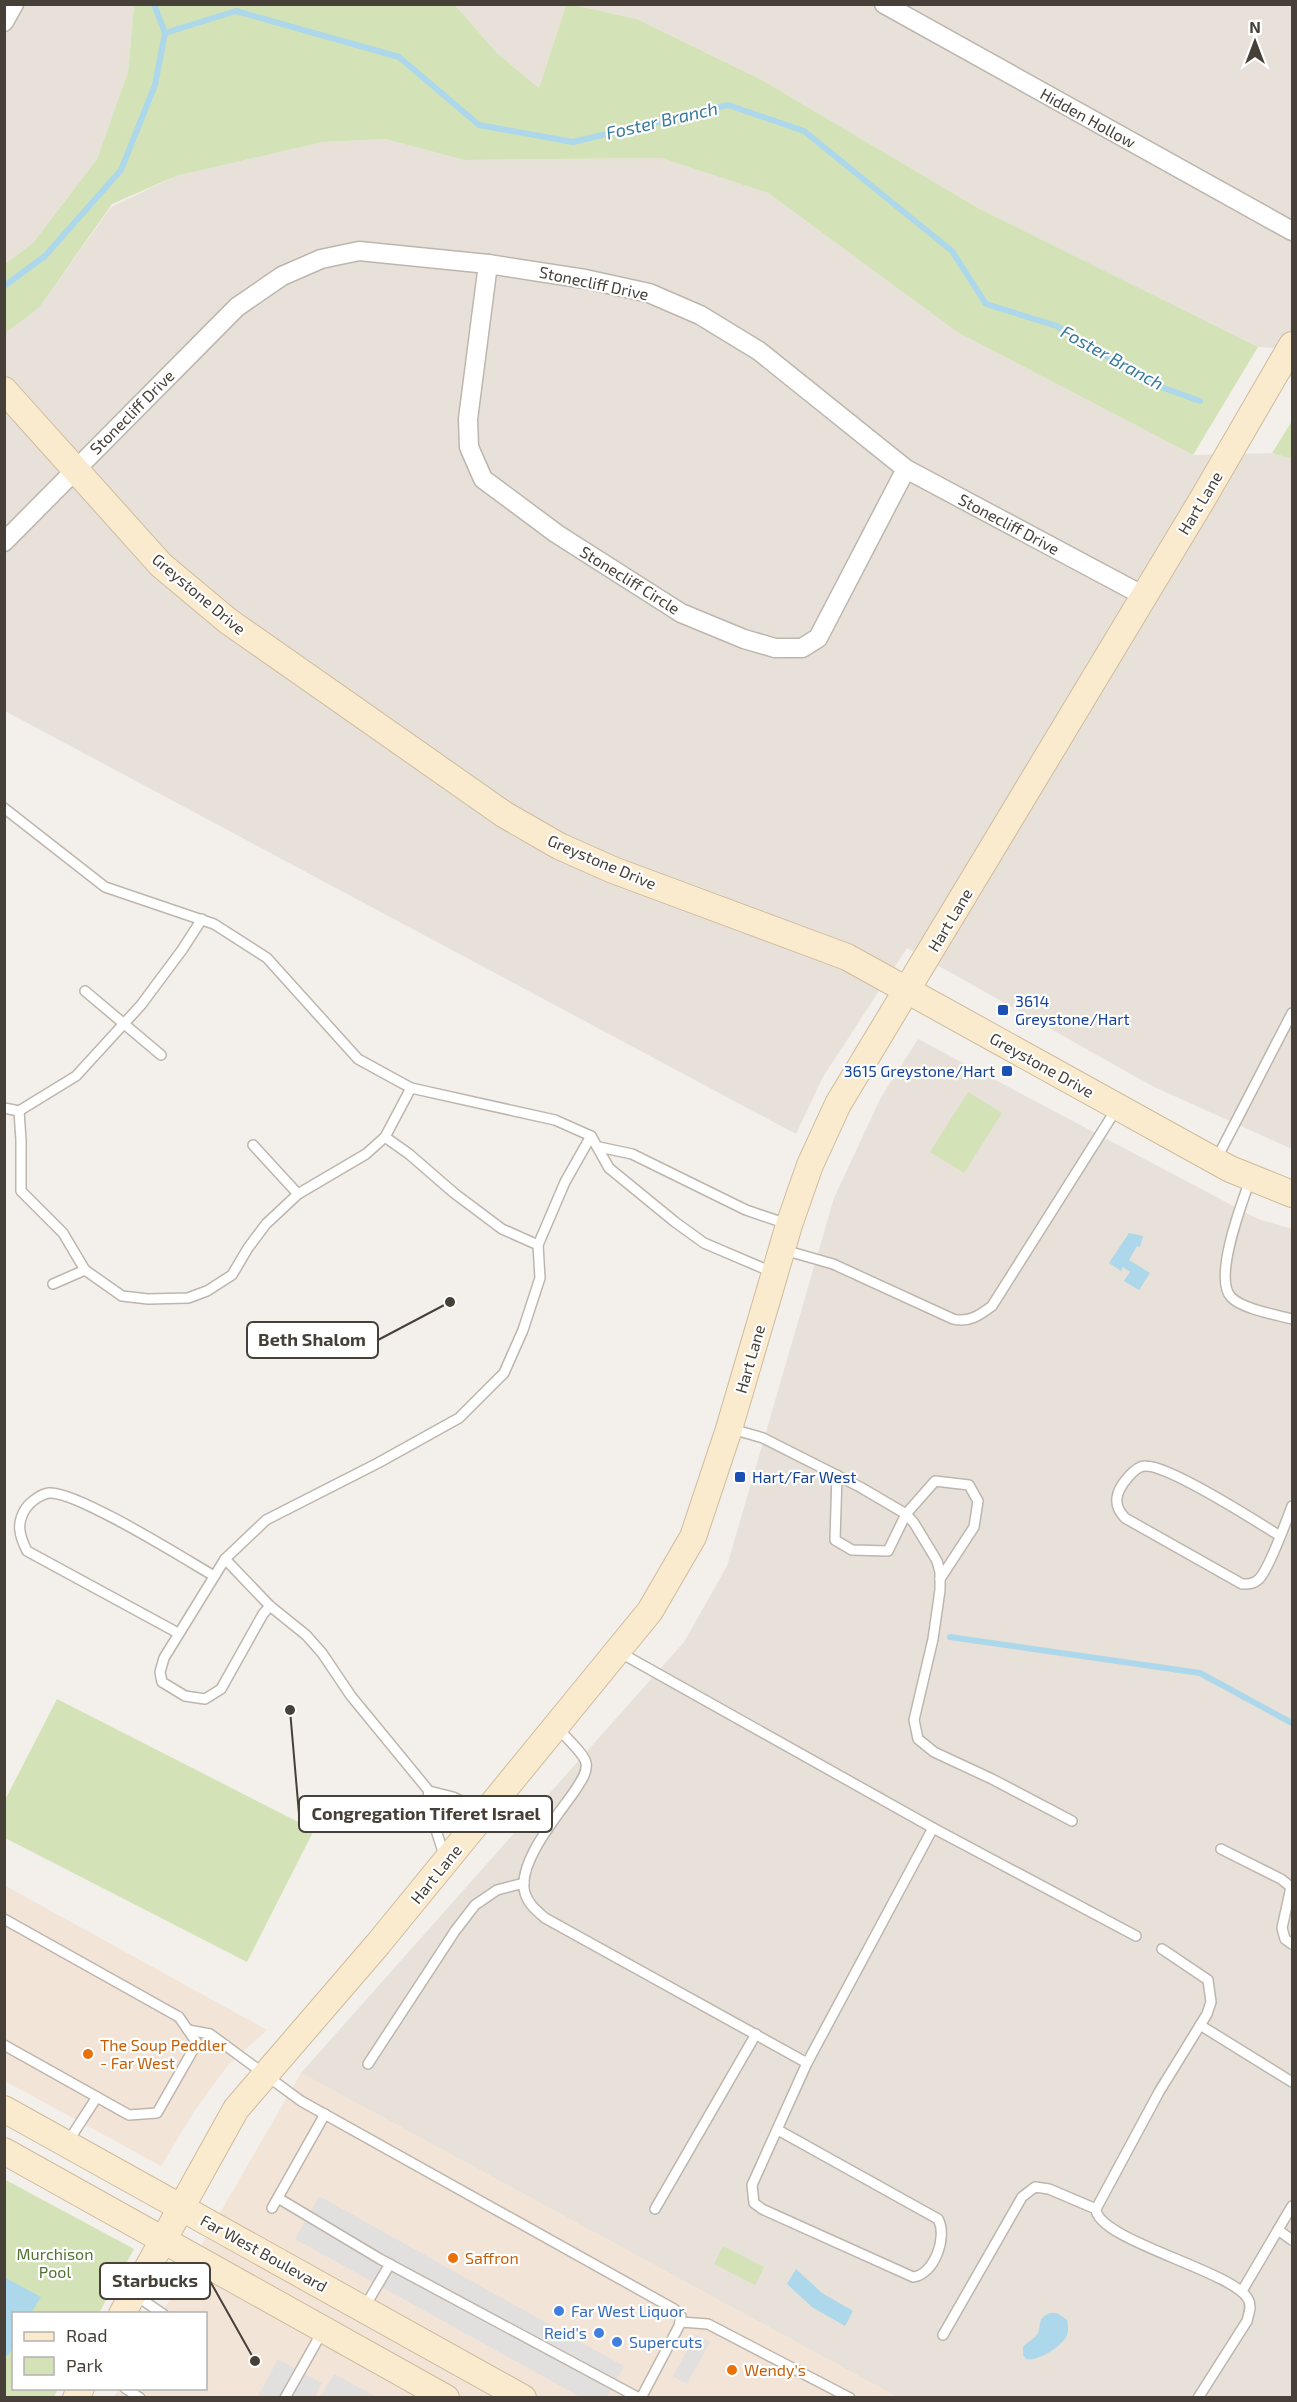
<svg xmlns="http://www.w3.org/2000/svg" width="1297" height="2402" font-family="'Exo 2',sans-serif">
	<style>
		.residential { fill: #e7e1d9 }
		.commercial { fill: #f3e4d8 }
		.green { fill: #d4e3b7 }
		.parking { fill: #e2e0de }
		.water { fill: #add7ea }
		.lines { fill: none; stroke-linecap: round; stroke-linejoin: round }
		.stream { stroke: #add7ea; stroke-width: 6 }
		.lane-casing { stroke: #beb6ad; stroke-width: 12 }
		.street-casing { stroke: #beb6ad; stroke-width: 21 }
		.secondary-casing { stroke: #cebc9e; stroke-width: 28 }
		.lane { stroke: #fff; stroke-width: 9 }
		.street { stroke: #fff; stroke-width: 18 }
		.secondary { stroke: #faeace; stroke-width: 26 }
		.transit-dot { fill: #1a4fb4; stroke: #fff; stroke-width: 2 }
		.food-dot { fill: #e8710a; stroke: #fff; stroke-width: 2 }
		.shop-dot { fill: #3f7fe0; stroke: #fff; stroke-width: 2 }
		.labels { text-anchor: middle; stroke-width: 4.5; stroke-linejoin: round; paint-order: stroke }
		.street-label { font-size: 16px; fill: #474039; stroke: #fff }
		.transit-label { font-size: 16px; fill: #164399; stroke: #fff; text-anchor: start }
		.food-label { font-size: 16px; fill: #c56008; stroke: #fff; text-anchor: start }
		.park-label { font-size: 16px; fill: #517331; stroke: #fff }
		.shop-label { font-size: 16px; fill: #366cbe; stroke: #fff; text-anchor: start }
		.water-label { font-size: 18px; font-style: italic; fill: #387a9a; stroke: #fff }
		.leader { fill: none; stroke: #474039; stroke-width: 2 }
		.callout-dot { fill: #474039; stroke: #fff; stroke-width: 2 }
		.callout { fill: #fff; stroke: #474039; stroke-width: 2 }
		.callout-label { font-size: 18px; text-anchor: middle; font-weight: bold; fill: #474039 }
	</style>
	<rect width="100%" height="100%" fill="#f3efea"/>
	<g class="residential">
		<path d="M5 5H134L128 72 97 159 33 243 5 264Z"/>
		<path d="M455 5H566L539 88 497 53Z"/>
		<path d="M574 5H1292V349L1258 347 978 208 762 80 637 19Z"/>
		<path d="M385 139 464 160 661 158 768 193 957 332 1193 455 1272 453 1292 459V1149L1152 1086 907 948 823 1077 796 1134 5 711 4 333 39 308 111 207 176 176 323 142Z"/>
		<path d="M918 1039 1258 1219 1292 1229V2397H897L301 2073 684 1642 727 1566 834 1198 881 1097Z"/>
	</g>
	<g class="commercial">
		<path d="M4 1885 267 2030 228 2065 195 2110 161 2166 5 2081Z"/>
		<path d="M301 2073 897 2397 113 2398 119 2389 206 2388V2314L162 2313Z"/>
	</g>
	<g class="green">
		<path d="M574 5 637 19 762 80 978 208 1258 347 1193 455 957 332 768 193 661 158 464 160 385 139 323 142 176 176 112 204 39 308 5 333V264L33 243 97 159 128 72 134 5H455L497 53 539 88 566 5Z"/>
		<path d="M1292 421V459L1272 453Z"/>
		<path d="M968 1092 1002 1113 964 1173 930 1152Z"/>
		<path d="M57 1699 314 1830 247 1962 5 1838V1800Z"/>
		<path d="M4 2179 134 2249 99 2313 14 2314V2388L58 2389 54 2397H5Z"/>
		<path d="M723 2246 764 2267 755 2285 714 2264Z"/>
	</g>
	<g class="parking">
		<path d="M319 2196 624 2366 607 2397H580L295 2239Z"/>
		<path d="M696 2335 710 2342 687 2384 673 2376Z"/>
		<path d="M278 2359 322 2383 315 2397 257 2398Z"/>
		<path d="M334 2374 377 2397H320Z"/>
	</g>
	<g class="water">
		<path d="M1129 1233 1143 1236 1140 1247 1137 1246 1129 1260 1150 1273 1139 1290 1124 1281 1130 1272 1123 1267 1121 1271 1109 1263Z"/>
		<path d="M796 2269 822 2293 853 2311 845 2326 812 2307 787 2284Z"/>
		<path d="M4 2277 41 2297 31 2313 14 2314 13 2346 8 2356 4 2354Z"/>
		<path d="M1050 2313H1057L1067 2320C1068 2325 1069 2329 1067 2335 1063 2346 1037 2362 1026 2359L1023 2355V2347C1027 2342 1031 2341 1035 2337 1044 2329 1034 2319 1050 2313Z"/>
	</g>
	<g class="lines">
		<g class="stream">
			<path d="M154 4 165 33 236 11 399 57 479 125 573 142 728 105 804 131 952 251 986 304 1057 326 1150 383 1200 401"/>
			<path d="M4 286 45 256 121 170 155 85 165 33"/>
			<path d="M950 1637 1200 1673 1292 1723"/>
		</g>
		<defs>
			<g id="lane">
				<path d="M4 808 105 887 214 924 267 958 358 1059 411 1088 555 1120 591 1136 609 1168 675 1222 704 1243 772 1272"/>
				<path d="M85 991 161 1055"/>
				<path d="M4 1108 19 1111 21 1140V1191L63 1233 85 1270 122 1296 148 1299 188 1298 207 1291 232 1275 248 1248 266 1224 298 1194 366 1154 385 1137 409 1154 454 1193 502 1229 538 1245 565 1182 591 1136"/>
				<path d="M19 1111 76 1076 141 1005 182 950 202 919"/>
				<path d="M385 1137 411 1088"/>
				<path d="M253 1145 298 1194"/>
				<path d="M599 1147 632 1154 746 1210 787 1224"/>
				<path d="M1216 1160 1292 1013"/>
				<path d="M1250 1180C1242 1203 1213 1278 1231 1297 1242 1309 1277 1315 1292 1319"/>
				<path d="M784 1250 833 1264 953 1319C969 1323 980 1315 992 1306L1117 1108"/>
				<path d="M53 1284 85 1270"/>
				<path d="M732 1429 763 1438 860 1487 906 1514 914 1523 937 1561 940 1572V1590L933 1639 914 1720 918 1739 934 1752 992 1779 1072 1821"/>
				<path d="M837 1475 835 1540 852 1550 888 1551 906 1514 935 1481 969 1485 978 1501 974 1527 940 1579"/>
				<path d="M1280 1536C1256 1521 1170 1466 1146 1466 1135 1465 1118 1487 1117 1498 1116 1507 1120 1512 1125 1518L1242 1584C1249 1584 1254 1584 1259 1579 1269 1569 1286 1522 1292 1506"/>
				<path d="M225 1559 270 1606 306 1635 322 1653 351 1696 429 1791 453 1797 484 1812"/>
				<path d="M270 1606 263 1614 221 1689 205 1699 185 1696 162 1682 160 1672 164 1658 225 1559 266 1520 378 1463 459 1418 504 1373 523 1330 540 1278 538 1245"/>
				<path d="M178 1633 27 1551C19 1535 16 1523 26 1508 30 1502 41 1494 49 1493 75 1490 185 1559 214 1576"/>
				<path d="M619 1652 933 1828 1136 1936"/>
				<path d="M557 1727C564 1736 584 1753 586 1763 588 1773 579 1784 574 1792 558 1815 516 1864 525 1893 528 1904 537 1911 545 1918L807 2063"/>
				<path d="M429 1791 427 1802 445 1858"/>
				<path d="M1221 1849 1281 1879 1291 1887 1282 1928 1285 1939 1292 1944"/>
				<path d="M4 1919 179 2017 197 2043 157 2113 129 2115 4 2045"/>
				<path d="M1162 1949 1208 1980 1211 2002 1207 2014 1159 2092 1096 2209C1097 2240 1233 2271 1248 2299 1252 2306 1249 2313 1247 2321L1198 2398"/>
				<path d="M1200 2025 1292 2082"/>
				<path d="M188 2030 210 2034 301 2101 674 2309 681 2316 679 2326 641 2398"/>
				<path d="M368 2064 455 1931 475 1905 497 1890 524 1883"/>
				<path d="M778 2130 938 2219C948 2237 934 2275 913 2277L762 2209 754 2203 752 2185 807 2063 933 1828"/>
				<path d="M67 2143 97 2097"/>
				<path d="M278 2198 380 2259 639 2398"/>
				<path d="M272 2208 325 2114"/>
				<path d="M655 2209 756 2034"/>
				<path d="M1278 2230 1292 2240"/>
				<path d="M1242 2291 1292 2206"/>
				<path d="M135 2295 163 2314"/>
				<path d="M364 2308 390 2264"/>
				<path d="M681 2322 708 2324 850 2398"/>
				<path d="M943 2335 1022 2197 1035 2187 1049 2189 1096 2209"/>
				<path d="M125 2388 140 2398"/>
				<path d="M285 2398 322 2332"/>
			</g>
			<g id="street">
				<path d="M884 4 1292 231"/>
				<path d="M4 22 14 4"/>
				<path d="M488 264 468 419 469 447 483 479 557 534 681 613 744 639 775 648H802L818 638 906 469"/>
				<path d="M4 542 237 307 282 276 321 259 359 251 488 264 585 279 649 293 700 315 759 351 906 469 1144 596"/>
			</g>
			<g id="secondary">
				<path d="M4 390 161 565 228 621 505 815 559 846 613 870 847 957 1230 1169 1292 1194"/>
				<path d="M4 2109 523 2398"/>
				<path d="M4 2151 446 2398"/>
				<path d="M122 2314 236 2109 378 1944 650 1611 693 1537 729 1429 789 1225 810 1165 838 1104 1202 500 1292 345"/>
				<path d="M76 2398 81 2388"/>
			</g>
		</defs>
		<use href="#lane" class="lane-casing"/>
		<use href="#street" class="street-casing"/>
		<use href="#secondary" class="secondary-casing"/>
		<use href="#lane" class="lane"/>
		<use href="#street" class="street"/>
		<use href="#secondary" class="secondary"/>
	</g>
	<g class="transit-dot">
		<rect x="997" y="1004" width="12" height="12" rx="3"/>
		<rect x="1001" y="1065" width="12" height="12" rx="3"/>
		<rect x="734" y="1471" width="12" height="12" rx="3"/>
	</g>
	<g class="food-dot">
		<circle cx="88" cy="2054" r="6"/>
		<circle cx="453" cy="2258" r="6"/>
		<circle cx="732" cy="2370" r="6"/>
	</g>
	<g class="shop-dot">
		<circle cx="559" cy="2311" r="6"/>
		<circle cx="599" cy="2333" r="6"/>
		<circle cx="617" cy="2342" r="6"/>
	</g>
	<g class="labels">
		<g class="street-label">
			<text transform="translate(1088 118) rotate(29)" y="6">Hidden Hollow</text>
			<text transform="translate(594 283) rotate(12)" y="6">Stonecliff Drive</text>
			<text transform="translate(132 412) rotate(-45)" y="6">Stonecliff Drive</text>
			<text transform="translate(1200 503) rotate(-59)" y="6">Hart Lane</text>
			<text transform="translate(1009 524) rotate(28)" y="6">Stonecliff Drive</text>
			<text transform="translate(630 580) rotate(32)" y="6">Stonecliff Circle</text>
			<text transform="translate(199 594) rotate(40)" y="6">Greystone Drive</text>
			<text transform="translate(602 862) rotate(23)" y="6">Greystone Drive</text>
			<text transform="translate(950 920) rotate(-59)" y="6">Hart Lane</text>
			<text transform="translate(1042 1065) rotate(29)" y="6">Greystone Drive</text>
			<text transform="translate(750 1359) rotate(-74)" y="6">Hart Lane</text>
			<text transform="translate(436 1874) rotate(-51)" y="6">Hart Lane</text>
			<text transform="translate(264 2253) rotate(29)" y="6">Far West Boulevard</text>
		</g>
		<g class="transit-label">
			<text x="1015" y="1007">3614<tspan x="1015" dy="18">Greystone/Hart</tspan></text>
			<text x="995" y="1077" text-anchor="end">3615 Greystone/Hart</text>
			<text x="752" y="1483">Hart/Far West</text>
		</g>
		<g class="food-label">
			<text x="100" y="2051">The Soup Peddler<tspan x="100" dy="18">- Far West</tspan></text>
			<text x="465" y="2264">Saffron</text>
			<text x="744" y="2376">Wendy's</text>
		</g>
		<g class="park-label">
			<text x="55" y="2260">Murchison<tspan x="55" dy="18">Pool</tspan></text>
		</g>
		<g class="shop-label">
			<text x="571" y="2317">Far West Liquor</text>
			<text x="587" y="2339" text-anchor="end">Reid's</text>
			<text x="629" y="2348">Supercuts</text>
		</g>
		<g class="water-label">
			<text transform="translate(662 121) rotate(-13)" y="6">Foster Branch</text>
			<text transform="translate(1112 358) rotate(29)" y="6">Foster Branch</text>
		</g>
	</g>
	<path class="leader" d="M450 1302L378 1340M290 1710L299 1814M255 2361L210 2281"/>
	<g class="callout-dot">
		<circle cx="450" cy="1302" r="6"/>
		<circle cx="290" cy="1710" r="6"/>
		<circle cx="255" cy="2361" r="6"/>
	</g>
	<g class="callout">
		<rect x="247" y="1322" width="131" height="36" rx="6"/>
		<rect x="299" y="1796" width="253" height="36" rx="6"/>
		<rect x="100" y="2263" width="110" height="36" rx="6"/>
	</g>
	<g class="callout-label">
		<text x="312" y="1346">Beth Shalom</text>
		<text x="426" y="1820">Congregation Tiferet Israel</text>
		<text x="155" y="2287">Starbucks</text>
	</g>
	<rect width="1297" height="2402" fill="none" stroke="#474039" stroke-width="12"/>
	<rect x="12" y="2312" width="195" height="78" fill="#ffffff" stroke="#b5b3b0" stroke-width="1.5"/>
	<rect x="24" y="2332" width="30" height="9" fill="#faeace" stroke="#b5b3b0" stroke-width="1.5"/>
	<text x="66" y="2342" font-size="18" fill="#474039">Road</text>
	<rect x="24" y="2357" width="30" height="18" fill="#d4e3b7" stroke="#b5b3b0" stroke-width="1.5"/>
	<text x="66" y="2372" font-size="18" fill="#474039">Park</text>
	<g transform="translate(1255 42)" stroke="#ffffff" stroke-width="4.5" paint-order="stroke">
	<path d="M0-4.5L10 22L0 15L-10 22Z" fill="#474039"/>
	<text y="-9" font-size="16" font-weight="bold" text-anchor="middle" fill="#474039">N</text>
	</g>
</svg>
